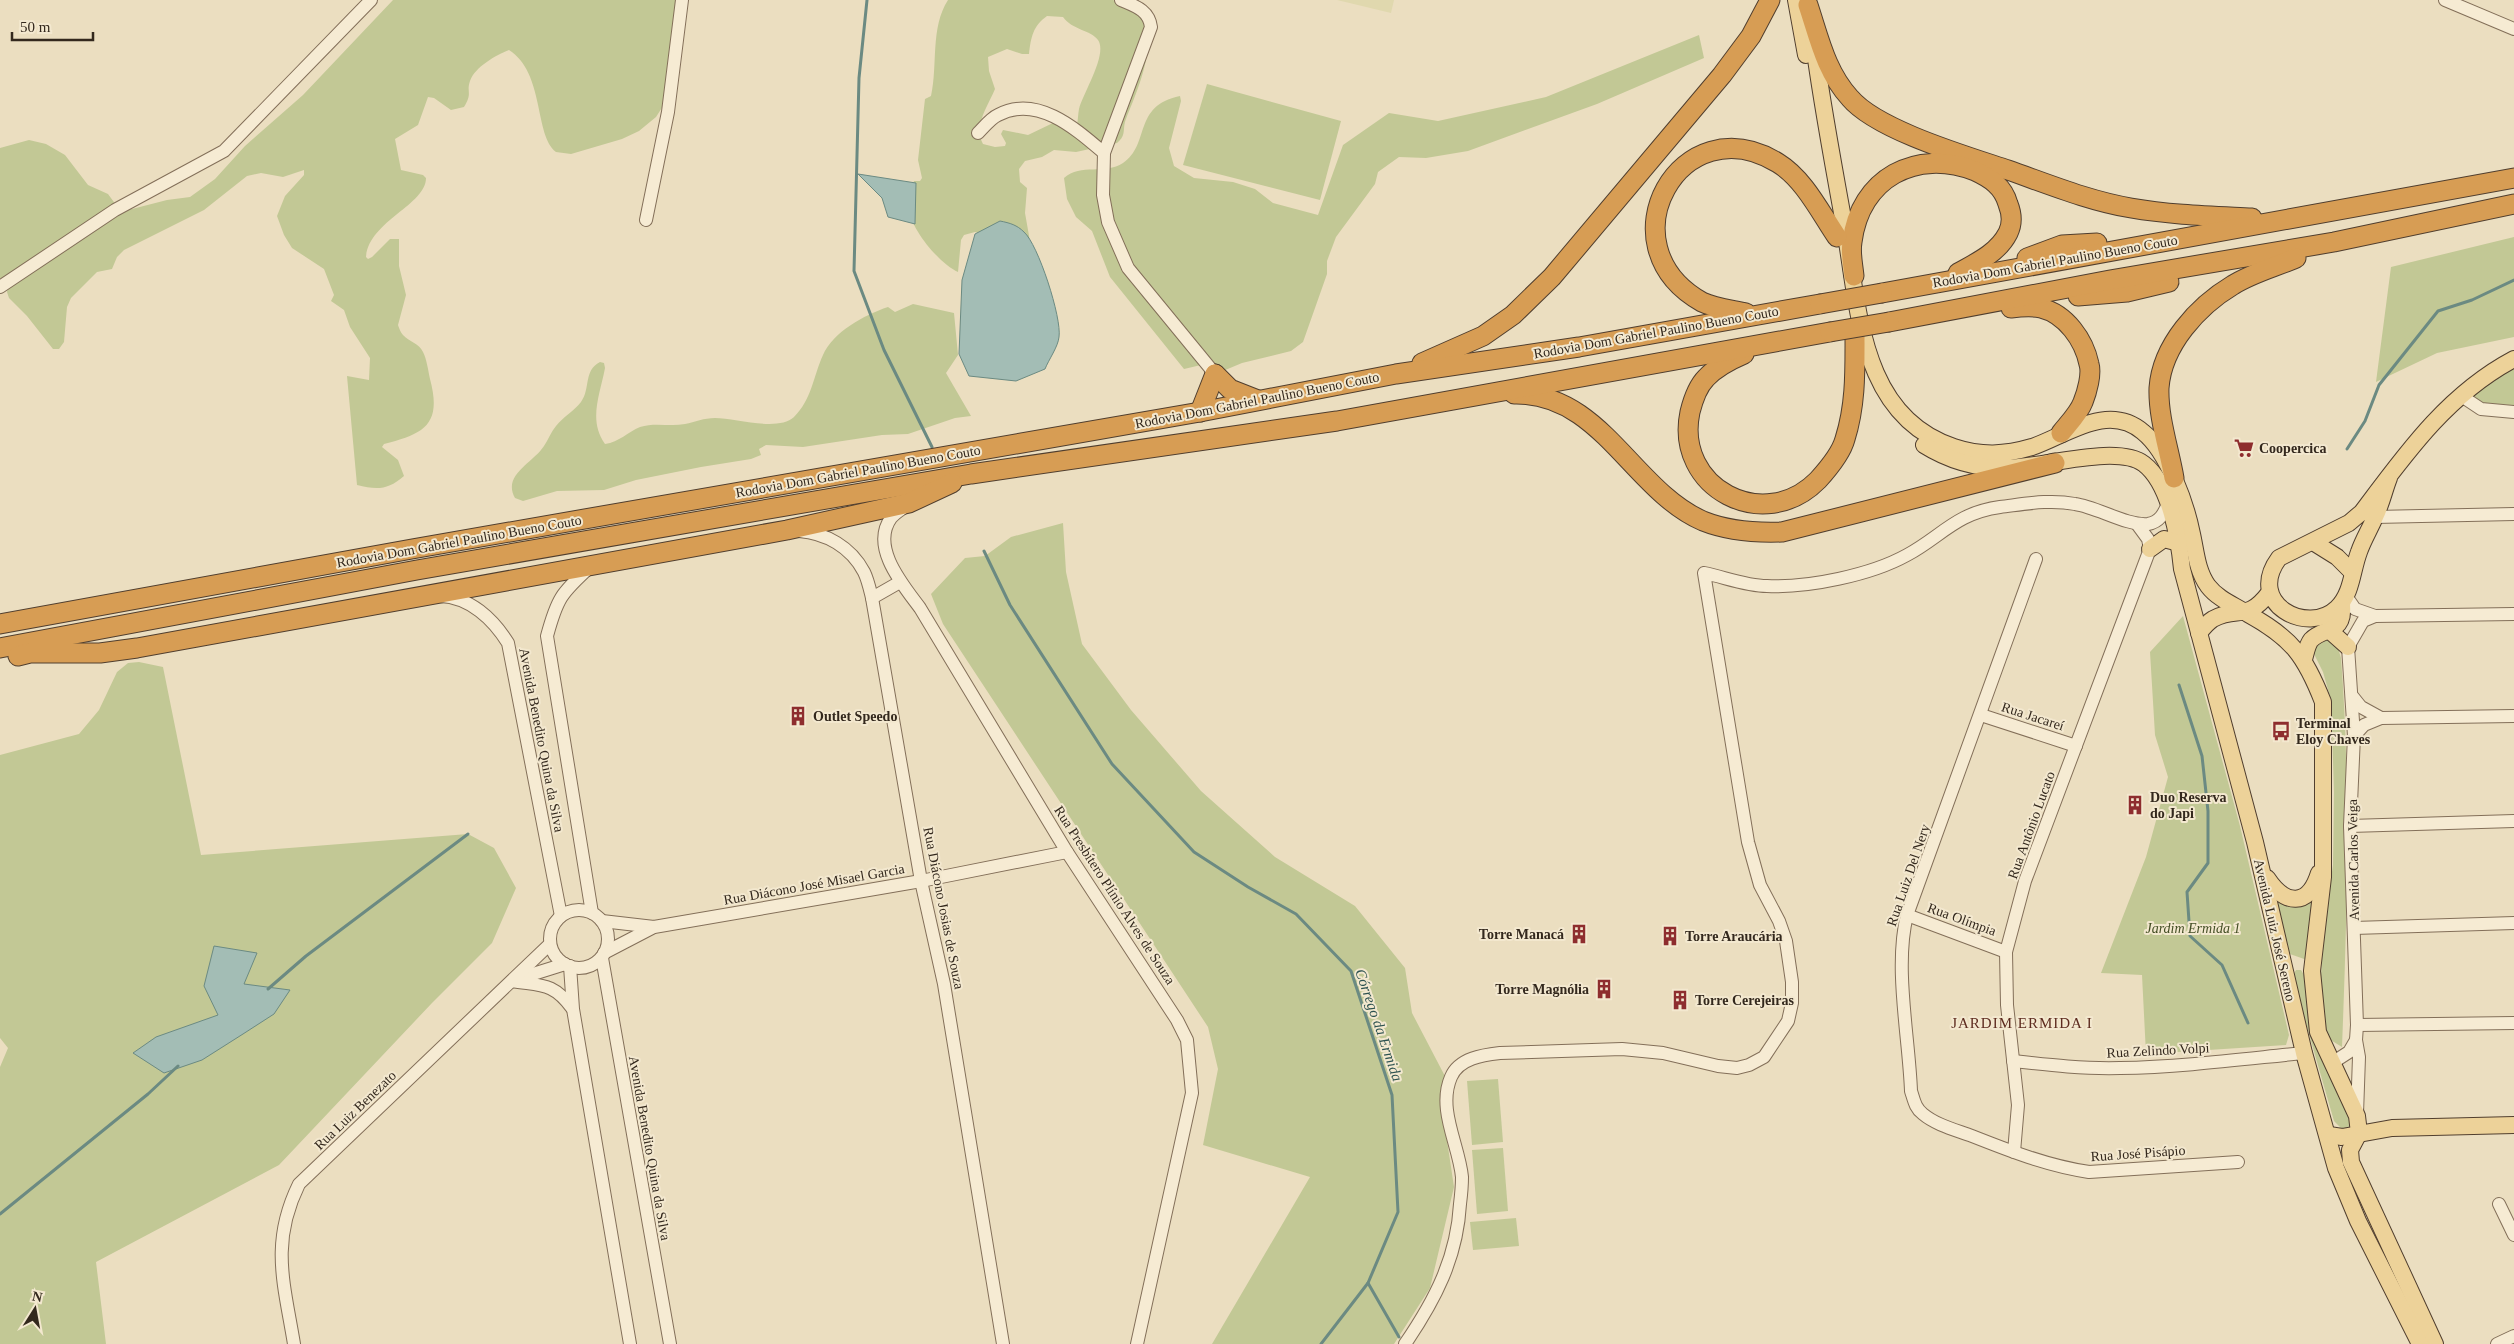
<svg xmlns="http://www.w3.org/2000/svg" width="2514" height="1344" font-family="Georgia,serif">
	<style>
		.farmland { fill: #e0d8ae }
		.green { fill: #c2c895; fill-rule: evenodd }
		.water { fill: #a3bdb5; stroke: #6b8a82 }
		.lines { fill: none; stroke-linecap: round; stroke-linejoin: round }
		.stream { stroke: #6b8a82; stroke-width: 3 }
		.minor-casing { stroke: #836f59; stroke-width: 14 }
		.major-casing { stroke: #503e2e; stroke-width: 18 }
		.highway-casing { stroke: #503e2e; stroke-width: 21 }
		.minor { stroke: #f6ebd3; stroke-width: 12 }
		.major { stroke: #edd299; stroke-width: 16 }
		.highway { stroke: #d79d54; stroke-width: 19 }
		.highway-bridge-casing { stroke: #503e2e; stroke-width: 21; stroke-linecap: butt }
		.highway-bridge { stroke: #d79d54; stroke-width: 19 }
		.labels { text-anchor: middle; stroke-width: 4; stroke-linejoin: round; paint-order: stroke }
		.street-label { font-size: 14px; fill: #33281d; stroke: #f3e8cf }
		.poi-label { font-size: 14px; font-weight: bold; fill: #33281d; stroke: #f3e8cf; text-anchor: start }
		.park-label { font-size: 14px; font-style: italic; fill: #444e25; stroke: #f3e8cf }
		.neighbourhood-label { font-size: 15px; letter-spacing: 1px; fill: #5d2b1f; stroke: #f3e8cf }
		.water-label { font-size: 15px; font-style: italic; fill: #2d5250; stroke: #f3e8cf }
	</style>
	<rect width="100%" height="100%" fill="#ebdec0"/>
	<path class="farmland" d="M1337 0H1394L1391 13Z"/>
	<g class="green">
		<path d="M393 0H683L665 103 656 117 639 131 622 139 571 154 556 152C534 135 545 73 509 50 496 55 475 67 470 81 466 93 473 92 464 107L451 110 434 98 428 97 418 125 395 139 401 170 423 175 426 178C426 205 369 221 366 257L368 259 372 257 390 239H399V266L406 295 398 325C399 328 401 333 403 335 409 342 419 343 423 352 427 360 428 370 430 379 442 424 425 434 384 444L382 447 398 460 404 476C388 490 377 490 357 485L347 376 369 380 370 358 350 327 344 310 331 301 334 295 324 269 292 248 284 235 277 216 285 196 304 175V170L283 177 261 173 247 176 204 210 124 250 117 257 112 269 97 272 71 298 67 307 64 342 59 349H53L27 316 9 298 7 292 9 279 0 278V148L29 140 46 144 65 155 88 185 108 194 119 209H132L167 200 190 197 215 179 245 146 303 95Z"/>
		<path d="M948 0H1113C1121 3 1132 6 1138 12 1162 38 1136 93 1126 119 1122 129 1127 135 1117 143L1076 152 1054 150 1042 157 1025 161 1019 169 1020 182 1027 188 1025 213 1031 247 975 232 964 235 961 240 958 272C940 264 910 229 909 208 908 200 912 189 914 181H920L922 178 918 160 925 99 931 96C938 65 930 28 948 0ZM1047 16 1063 17C1072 30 1091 30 1098 40 1108 54 1083 93 1079 109 1078 114 1078 120 1077 125L1071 128 1053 123 1028 135 1003 130 1001 134 1006 143 1005 146 995 147 983 144C973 126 988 106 995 89L989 71 988 57 1007 49 1022 54H1029C1031 37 1033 26 1047 16Z"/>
		<path d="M1699 35 1704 58 1597 104 1468 151 1426 158 1399 157 1378 172 1375 184 1336 237 1327 261V274L1303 342 1291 351 1242 363 1211 376 1201 365 1184 369 1110 277 1092 231 1076 217 1067 199 1064 178C1081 163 1105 175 1123 163 1151 144 1132 106 1180 96L1181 101 1169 148 1174 166 1194 178 1233 182 1255 189 1273 203 1318 215 1343 145 1389 113 1438 121 1546 97Z"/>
		<path d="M1207 84 1341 121 1320 200 1183 165Z"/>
		<path d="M2514 237V337L2437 353 2376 382 2391 267Z"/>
		<path d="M913 304 954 313 958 355 946 373 971 416 955 418 908 434 882 435 803 447 766 445 759 449 761 455 751 459 701 467 636 480 604 490 557 491 523 501 515 498C502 475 533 463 544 446 548 440 551 432 556 426 563 417 574 411 581 402 591 388 583 371 600 362L604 363 605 368C600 395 588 420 605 444 619 442 628 432 640 427 655 422 670 427 685 424 695 422 704 418 715 418 735 418 778 432 794 417 812 399 813 377 823 355 833 332 864 315 888 307L895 312Z"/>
		<path d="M2514 367V405L2483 404 2469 396Z"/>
		<path d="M1063 523 1066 572 1082 644 1131 710 1201 791 1275 857 1355 906 1405 968 1412 1013 1448 1082 1442 1107 1454 1187 1430 1288 1394 1344H1212L1310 1177 1203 1145 1218 1069 1208 1027 943 624 931 594 965 558 985 556 1011 537Z"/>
		<path d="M2183 616 2240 826 2289 1035 2286 1045 2146 1054 2142 975 2101 973 2146 857 2168 777 2155 735 2150 652Z"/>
		<path d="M2328 638 2338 648 2341 658C2351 788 2347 917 2342 1047L2329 1039 2323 1023 2321 975 2324 927 2333 865 2334 792 2331 700 2323 672 2313 652 2315 647Z"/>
		<path d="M139 662 163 667 201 855 468 834 494 848 516 888 492 943 432 1003 279 1165 96 1262 106 1344H0V1067L8 1048 0 1038V755L79 734 99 710 117 672 128 663Z"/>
		<path d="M2271 892 2317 893 2307 960 2287 953Z"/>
		<path d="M2296 970H2301L2304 975 2309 1010 2319 1054 2353 1115 2352 1124 2346 1129 2341 1128 2334 1121 2294 982 2293 975Z"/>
		<path d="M1498 1079 1503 1142 1472 1145 1467 1081Z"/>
		<path d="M1503 1148 1508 1211 1477 1214 1472 1150Z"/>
		<path d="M1516 1218 1519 1246 1473 1250 1470 1222Z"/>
	</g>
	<g class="water">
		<path d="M858 174 916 183 915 224 888 217 882 198Z"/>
		<path d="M1000 221C1010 223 1017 225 1024 232 1038 244 1062 318 1059 337 1058 347 1049 359 1045 369L1016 381 969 376 959 354 962 280 975 234Z"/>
		<path d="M214 946 257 953 244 984 290 990 274 1014 243 1034 202 1060 164 1073 133 1053 156 1037 218 1015 204 986Z"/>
	</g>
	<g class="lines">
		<g class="stream">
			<path d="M867 0 859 78 854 271 884 350 932 447"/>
			<path d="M2347 449 2365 421 2379 385 2438 311 2472 300 2514 280"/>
			<path d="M984 551 1010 605 1112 764 1194 852 1248 887 1296 914 1351 971 1392 1095 1398 1212 1368 1283 1321 1344"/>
			<path d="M2179 685 2202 756 2208 811V863L2187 892 2190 936 2222 965 2248 1023"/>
			<path d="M268 989 306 956 468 834"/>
			<path d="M0 1214 148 1094 178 1066"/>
			<path d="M1368 1283 1399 1337"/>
		</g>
		<defs>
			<g id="minor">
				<path d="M1121 0C1135 6 1149 10 1151 27L1104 153 1103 195 1108 222 1128 268 1215 374"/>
				<path d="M2445 0 2514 29"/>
				<path d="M978 133C984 127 991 118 998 115 1037 94 1076 129 1104 153"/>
				<path d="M646 220 668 112 682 0"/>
				<path d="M0 287 115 210 224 151 371 0"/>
				<path d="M2460 395 2481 409 2514 412"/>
				<path d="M906 506C902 509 895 513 891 518 870 547 903 585 920 608L1067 852 1177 1020 1187 1040 1192 1093 1137 1344"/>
				<path d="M2375 517 2514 514"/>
				<path d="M799 531C826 533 851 547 864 572 868 580 870 590 872 598L921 881 944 984 1003 1344"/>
				<path d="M2036 559 1907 915C1894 967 1909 1037 1911 1091 1914 1100 1915 1108 1923 1114 1936 1125 1956 1130 1972 1136 2010 1151 2048 1166 2089 1172L2238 1162"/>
				<path d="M590 567C561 593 557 599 547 636L592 913"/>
				<path d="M440 596C470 597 493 619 508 643L561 916"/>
				<path d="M2346 596 2355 609 2375 616 2514 614"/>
				<path d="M872 598 900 582"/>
				<path d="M2353 697 2361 707 2381 718"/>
				<path d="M1981 715 2076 746"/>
				<path d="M2354 736 2364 725 2381 718 2514 716"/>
				<path d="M2350 826 2514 821"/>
				<circle cx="579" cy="939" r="29"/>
				<path d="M1907 915 2006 952"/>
				<path d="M602 921 654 927 921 881 1067 852"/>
				<path d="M2354 928 2514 923"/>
				<path d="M604 953 652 928"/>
				<path d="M602 958 670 1344"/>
				<path d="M570 966 573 1009 630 1344"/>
				<path d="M514 980 565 964"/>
				<path d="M512 981C541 986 553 982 572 1008"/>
				<path d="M2357 1025 2514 1023"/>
				<path d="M2013 1061C2049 1065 2084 1069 2120 1068 2182 1067 2243 1059 2304 1053"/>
				<path d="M2332 1063 2349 1052 2356 1040"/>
				<path d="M2357 1114 2359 1057 2356 1040 2357 1025 2350 826 2354 736 2348 647 2363 621 2375 616"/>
				<path d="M2014 1152 2018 1105 2007 1005 2006 952 2025 881 2150 549 2148 539 2137 524"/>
				<path d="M2499 1204 2514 1235"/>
				<path d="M294 1344C284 1283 270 1243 299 1184L550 944"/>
				<path d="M1405 1344C1435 1300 1457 1258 1460 1204 1461 1196 1462 1186 1462 1177 1459 1145 1437 1109 1451 1077 1459 1058 1483 1055 1500 1053L1622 1049 1663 1053 1718 1066 1737 1068 1749 1065 1764 1057 1788 1021 1792 1003V982L1786 941 1779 921 1760 885 1748 842 1704 573C1724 577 1746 586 1767 586 1808 588 1871 575 1907 555 1942 536 1956 513 2000 507 2025 504 2050 499 2075 504 2097 507 2127 526 2148 524 2160 522 2164 513 2168 504"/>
				<path d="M2497 1344 2514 1336"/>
			</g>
			<g id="major">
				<path d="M1796 0 1806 55"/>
				<path d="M1813 37C1821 100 1833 162 1844 224 1859 306 1859 416 1954 447 1981 456 2005 455 2032 447 2067 435 2108 402 2143 432 2168 452 2186 504 2192 534 2196 552 2197 571 2208 586 2218 599 2234 605 2248 614 2292 638 2305 656 2323 702V877L2312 971 2318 1032 2357 1116 2359 1133 2350 1150 2351 1162 2435 1344"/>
				<path d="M1924 445C1948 460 1974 468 2003 468 2038 469 2117 443 2144 464 2170 484 2179 539 2182 569L2255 842 2304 1053 2336 1168 2358 1221 2420 1344"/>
				<path d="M2389 478C2384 491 2381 505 2375 517 2370 529 2363 540 2359 552 2352 570 2352 594 2337 608 2308 636 2245 604 2279 558L2349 523 2362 512C2406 453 2448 394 2514 359"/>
				<path d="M2313 542 2337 557 2352 572"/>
				<path d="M2150 549 2164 539 2179 543"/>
				<path d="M2330 631 2348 647"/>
				<path d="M2199 633C2203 628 2208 622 2213 619 2238 605 2246 623 2269 593"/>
				<path d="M2304 659C2306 653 2307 645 2311 640 2325 626 2345 635 2342 603"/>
				<path d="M2267 878C2285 905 2308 908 2319 873"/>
				<path d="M2329 1135 2342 1137 2392 1128 2514 1125"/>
			</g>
			<g id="highway">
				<path d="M1808 5C1819 38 1826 72 1850 98 1877 130 1966 156 2008 170 2048 184 2089 201 2131 208 2171 215 2212 216 2252 218"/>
				<path d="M2027 258 2062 245 2097 243"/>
				<path d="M1854 276C1853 265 1850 253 1852 242 1860 178 1916 148 1975 171 1990 178 2003 186 2008 204 2012 214 2013 223 2008 233 1998 253 1976 263 1958 273"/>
				<path d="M1882 293 2514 178"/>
				<path d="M2078 296 2127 292 2169 282"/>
				<path d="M2011 308C2020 307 2032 306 2041 308 2066 314 2084 340 2089 364 2092 374 2087 392 2083 402 2079 413 2068 424 2061 433"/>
				<path d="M1746 313C1733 310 1714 308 1702 302 1601 245 1681 103 1778 163 1804 179 1820 212 1837 237"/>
				<path d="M1889 322 2110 280 2334 242 2514 204"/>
				<path d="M1744 354C1730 360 1716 367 1706 378 1697 387 1693 400 1690 412 1674 488 1764 535 1818 480 1828 469 1841 454 1845 439 1856 404 1855 370 1855 334"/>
				<path d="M1422 363 1483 336 1513 315 1552 277 1722 75 1751 36 1770 0"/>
				<path d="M1215 374 1230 389 1258 400"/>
				<path d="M1514 394C1601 392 1632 490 1703 521 1728 531 1755 533 1782 532L2055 463"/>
				<path d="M1200 412 1215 374"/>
				<path d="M2174 478C2169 449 2158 417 2159 388 2162 345 2198 306 2233 285 2252 273 2275 267 2296 258"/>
				<path d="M0 624 412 549 1200 412 1396 374 1579 347 1820 304"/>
				<path d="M0 648 417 570 971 474 1337 421 1830 332"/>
				<path d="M18 656 30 653H100L137 648 787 530 909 503 952 483"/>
			</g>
		</defs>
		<use href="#minor" class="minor-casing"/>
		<use href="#major" class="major-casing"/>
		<use href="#highway" class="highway-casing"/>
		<use href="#minor" class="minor"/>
		<use href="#major" class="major"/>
		<use href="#highway" class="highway"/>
		<defs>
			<g id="highway-bridge">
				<path d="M1820 304 1882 293"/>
				<path d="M1830 332 1889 322"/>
			</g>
		</defs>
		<use href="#highway-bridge" class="highway-bridge-casing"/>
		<use href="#highway-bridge" class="highway-bridge"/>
	</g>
	<defs>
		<symbol id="supermarket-bare" viewBox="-9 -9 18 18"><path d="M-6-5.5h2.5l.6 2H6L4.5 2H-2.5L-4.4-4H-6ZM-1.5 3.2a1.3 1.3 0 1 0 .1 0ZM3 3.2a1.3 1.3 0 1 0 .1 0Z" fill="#8e2d2e" stroke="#f3e8cf" stroke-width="2.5" paint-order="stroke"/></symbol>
		<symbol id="building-bare" viewBox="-9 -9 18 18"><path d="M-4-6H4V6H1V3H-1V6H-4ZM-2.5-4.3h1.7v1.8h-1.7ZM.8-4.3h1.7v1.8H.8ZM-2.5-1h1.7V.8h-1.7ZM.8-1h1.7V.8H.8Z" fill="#8e2d2e" stroke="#f3e8cf" stroke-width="2.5" paint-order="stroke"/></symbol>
		<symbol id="bus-bare" viewBox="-9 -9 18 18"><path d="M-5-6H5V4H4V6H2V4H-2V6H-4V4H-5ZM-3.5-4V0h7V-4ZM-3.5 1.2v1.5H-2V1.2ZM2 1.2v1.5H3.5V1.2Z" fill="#8e2d2e" stroke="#f3e8cf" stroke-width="2.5" paint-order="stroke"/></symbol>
	</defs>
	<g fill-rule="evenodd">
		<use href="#supermarket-bare" x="2230" y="434" width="28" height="28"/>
		<use href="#building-bare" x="784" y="702" width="28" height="28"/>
		<use href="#bus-bare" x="2267" y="717" width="28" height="28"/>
		<use href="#building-bare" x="2121" y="791" width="28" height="28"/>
		<use href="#building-bare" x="1565" y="920" width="28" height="28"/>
		<use href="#building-bare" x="1656" y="922" width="28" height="28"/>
		<use href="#building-bare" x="1590" y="975" width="28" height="28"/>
		<use href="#building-bare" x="1666" y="986" width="28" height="28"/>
	</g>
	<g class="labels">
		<g class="street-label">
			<text transform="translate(2055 261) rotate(-10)" y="5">Rodovia Dom Gabriel Paulino Bueno Couto</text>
			<text transform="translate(1656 332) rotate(-10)" y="5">Rodovia Dom Gabriel Paulino Bueno Couto</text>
			<text transform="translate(1257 400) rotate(-11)" y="5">Rodovia Dom Gabriel Paulino Bueno Couto</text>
			<text transform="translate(858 471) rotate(-10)" y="5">Rodovia Dom Gabriel Paulino Bueno Couto</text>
			<text transform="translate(459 541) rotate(-10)" y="5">Rodovia Dom Gabriel Paulino Bueno Couto</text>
			<text transform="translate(2033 716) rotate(18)" y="5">Rua Jacareí</text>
			<text transform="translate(542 740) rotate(79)" y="5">Avenida Benedito Quina da Silva</text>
			<text transform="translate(2031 825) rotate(-70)" y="5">Rua Antônio Lucato</text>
			<text transform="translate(2353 860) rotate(-91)" y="5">Avenida Carlos Veiga</text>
			<text transform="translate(1908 875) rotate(-71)" y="5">Rua Luiz Del Nery</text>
			<text transform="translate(814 884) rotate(-10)" y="5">Rua Diácono José Misael Garcia</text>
			<text transform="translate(1115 895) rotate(57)" y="5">Rua Presbítero Plínio Alves de Souza</text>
			<text transform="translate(944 908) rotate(79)" y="5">Rua Diácono Josias de Souza</text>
			<text transform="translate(1962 919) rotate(20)" y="5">Rua Olímpia</text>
			<text transform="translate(2275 930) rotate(77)" y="5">Avenida Luiz José Sereno</text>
			<text transform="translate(2158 1050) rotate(-3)" y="5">Rua Zelindo Volpi</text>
			<text transform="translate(355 1110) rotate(-44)" y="5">Rua Luiz Benezato</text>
			<text transform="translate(650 1148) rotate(80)" y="5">Avenida Benedito Quina da Silva</text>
			<text transform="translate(2138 1153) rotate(-4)" y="5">Rua José Pisápio</text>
		</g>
		<g class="poi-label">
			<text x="2259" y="453">Coopercica</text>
			<text x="813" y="721">Outlet Speedo</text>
			<text x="2296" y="728">Terminal<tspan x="2296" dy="16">Eloy Chaves</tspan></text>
			<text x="2150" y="802">Duo Reserva<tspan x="2150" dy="16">do Japi</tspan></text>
			<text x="1564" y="939" text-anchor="end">Torre Manacá</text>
			<text x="1685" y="941">Torre Araucária</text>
			<text x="1589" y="994" text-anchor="end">Torre Magnólia</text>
			<text x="1695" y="1005">Torre Cerejeiras</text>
		</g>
		<g class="park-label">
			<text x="2193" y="933">Jardim Ermida 1</text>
		</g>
		<g class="neighbourhood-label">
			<text x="2022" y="1028">JARDIM ERMIDA I</text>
		</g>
		<g class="water-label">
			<text transform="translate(1379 1025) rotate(71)" y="5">Córrego da Ermida</text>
		</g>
	</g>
	<g transform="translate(35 1309) rotate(11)" stroke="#f3e8cf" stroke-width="4" paint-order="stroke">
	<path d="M0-4L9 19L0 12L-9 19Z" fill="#33281d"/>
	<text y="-8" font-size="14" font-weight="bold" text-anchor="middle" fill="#33281d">N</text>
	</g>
	<path d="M12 32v8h81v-8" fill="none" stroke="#33281d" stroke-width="2.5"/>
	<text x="20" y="32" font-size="15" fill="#33281d" stroke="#f3e8cf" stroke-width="4" paint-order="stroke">50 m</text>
</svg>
